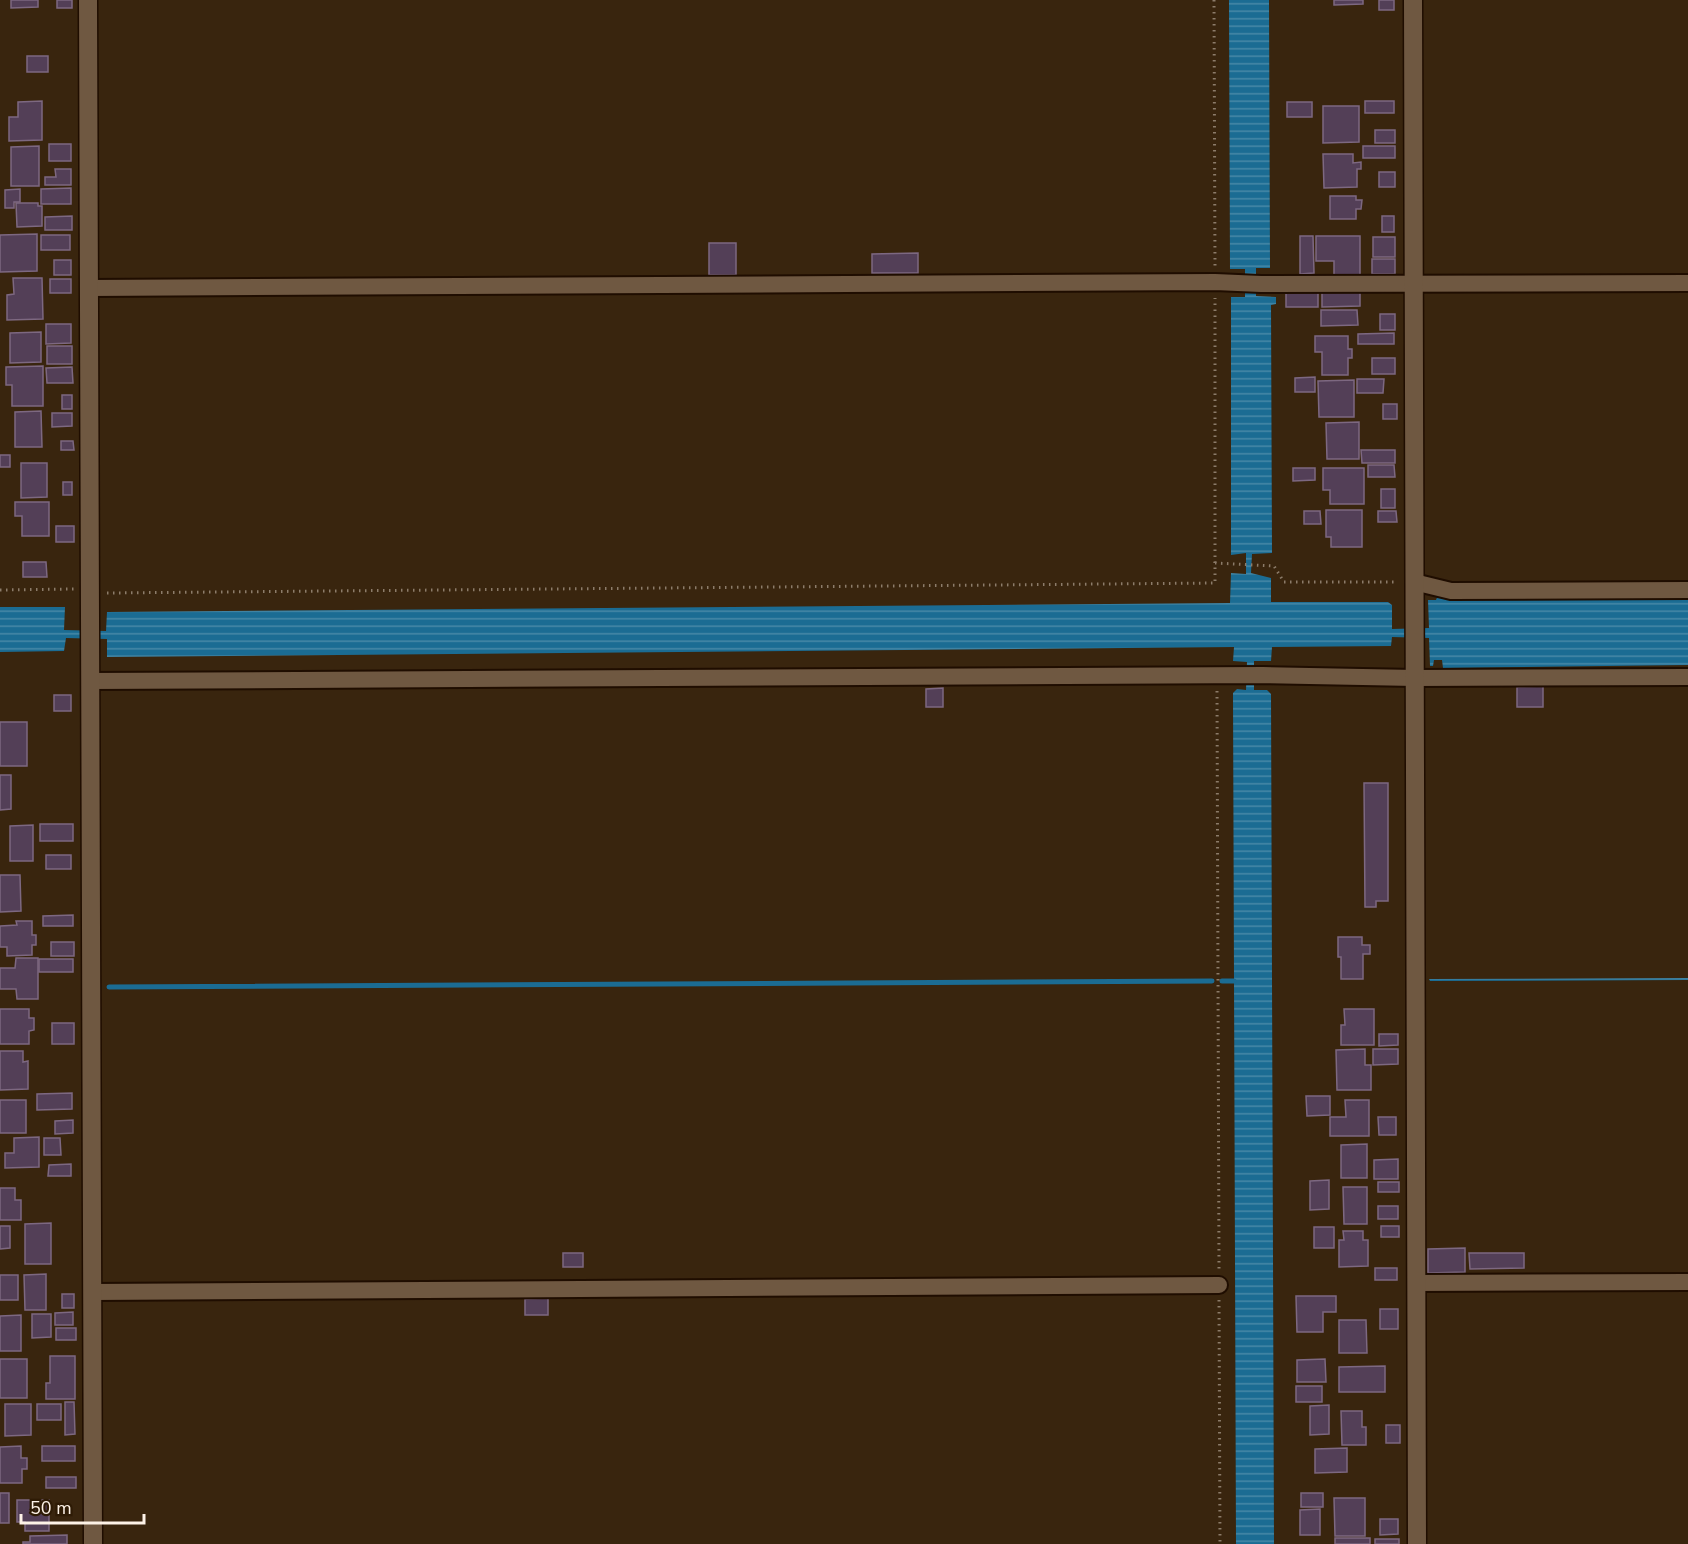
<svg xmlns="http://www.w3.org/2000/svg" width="1688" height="1544" font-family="'Nunito Sans',sans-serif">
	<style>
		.water { fill: url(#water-rules) }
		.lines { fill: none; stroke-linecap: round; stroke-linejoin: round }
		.stream { stroke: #1b6c93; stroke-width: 5 }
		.building { fill: #533f57; stroke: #7d6881; stroke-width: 1.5 }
		.street-casing { stroke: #1f0d00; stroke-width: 20 }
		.secondary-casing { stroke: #1f0d00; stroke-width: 21 }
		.path { stroke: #8c7c6a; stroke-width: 3; stroke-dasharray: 1.5 4.5; stroke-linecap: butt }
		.street { stroke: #6f5841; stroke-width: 16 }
		.secondary { stroke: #6f5841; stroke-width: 18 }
	</style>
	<defs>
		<pattern id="water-rules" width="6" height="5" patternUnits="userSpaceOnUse" patternTransform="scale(1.5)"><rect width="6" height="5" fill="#1b6c93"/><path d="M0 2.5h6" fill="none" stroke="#4889a7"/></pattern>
	</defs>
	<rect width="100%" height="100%" fill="#39250e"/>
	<g class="water">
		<path d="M1229 0H1269L1270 268H1256V296L1276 297V304L1271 305 1272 553 1252 554 1251 573 1271 578V602H1388L1392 605V629L1429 628 1428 600H1436L1438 595 1688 596V665L1443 668 1442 660H1434L1433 666H1430L1429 638 1392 637 1391 646 1272 647 1271 661H1254V690H1267L1271 694 1274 1544H1236L1233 693 1237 689 1246 690 1247 662 1233 661 1234 647 107 657V639L66 638 64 651 0 652V607H65L64 630 106 631 107 612 1230 603 1231 573 1246 574V553L1231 555V297H1245V269H1230Z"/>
		<path d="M1688 978V980L1430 981 1429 979Z"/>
	</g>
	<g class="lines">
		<g class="stream">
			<path d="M1222 981H1234"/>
			<path d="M109 987 1212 981"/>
		</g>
	</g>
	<g class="building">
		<path d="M11 0H38V7L11 8Z"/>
		<rect x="57" y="0" width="15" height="8"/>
		<path d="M1334 0H1363V4L1334 5Z"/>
		<rect x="1379" y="0" width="15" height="10"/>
		<rect x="27" y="56" width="21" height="16"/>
		<path d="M42 101V140L9 141V117H18V102Z"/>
		<rect x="1365" y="101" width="29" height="12"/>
		<rect x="1287" y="102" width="25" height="15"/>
		<path d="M1323 106H1359V142L1323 143Z"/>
		<rect x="1375" y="130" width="20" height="13"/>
		<rect x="49" y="144" width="22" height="17"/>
		<path d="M39 146V186H11V147Z"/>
		<rect x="1363" y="146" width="32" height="12"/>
		<path d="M1323 154H1353V163L1361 162V169H1357V187L1324 188Z"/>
		<path d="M55 169H71V185H45V177H56Z"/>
		<rect x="1379" y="172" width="16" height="15"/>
		<path d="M71 188V204H41V189Z"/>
		<path d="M20 189V202H14V208H5V190Z"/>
		<path d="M1330 196H1356V200H1362L1361 209H1356V219H1330Z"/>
		<path d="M16 203H38V206H42V226L17 227Z"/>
		<path d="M72 216V230H45V217Z"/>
		<rect x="1382" y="216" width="12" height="16"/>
		<path d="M37 234V271L0 272V235Z"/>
		<rect x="41" y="235" width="29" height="15"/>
		<path d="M1300 236H1313L1314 273 1300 274Z"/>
		<path d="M1316 236H1360V275H1334V261H1316Z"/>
		<rect x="1373" y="237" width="22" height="20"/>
		<rect x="709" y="243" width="27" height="32"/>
		<path d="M918 253V273H872V254Z"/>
		<rect x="1372" y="259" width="23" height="15"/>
		<rect x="54" y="260" width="17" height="15"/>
		<path d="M13 278H42L43 319 7 320V295L14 294Z"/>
		<rect x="50" y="279" width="21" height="14"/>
		<rect x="1286" y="291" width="32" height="16"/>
		<path d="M1322 291H1360V306L1322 307Z"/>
		<path d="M1321 310H1357L1358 325 1321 326Z"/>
		<rect x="1380" y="314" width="15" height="16"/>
		<path d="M46 324H71V343L46 344Z"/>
		<path d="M41 332V362L10 363V333Z"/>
		<path d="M1394 333V344H1358V334Z"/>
		<path d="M1315 336H1348V349H1352V358H1348V375H1322V352H1315Z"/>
		<rect x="47" y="346" width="25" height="18"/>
		<rect x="1372" y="358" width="23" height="16"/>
		<path d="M43 366V406H12V385H6V367Z"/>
		<path d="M72 367 73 383H47L46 368Z"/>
		<path d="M1315 377V392H1295V378Z"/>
		<path d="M1357 379H1384L1383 393H1357Z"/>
		<path d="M1354 380V417H1319L1318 381Z"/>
		<rect x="62" y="395" width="10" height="14"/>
		<rect x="1383" y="404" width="14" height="15"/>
		<path d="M41 411 42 447H15V412Z"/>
		<path d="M52 413H72V426L52 427Z"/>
		<path d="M1359 422V459H1327L1326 423Z"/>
		<path d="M61 441H73L74 450H61Z"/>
		<path d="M1361 450H1395V463H1362Z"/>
		<rect x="0" y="455" width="10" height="12"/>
		<path d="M21 463H47V497L21 498Z"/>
		<path d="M1368 465H1394L1395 477H1368Z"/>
		<path d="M1293 468H1315V480L1293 481Z"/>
		<path d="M1323 468H1364V504H1330V490H1323Z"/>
		<rect x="63" y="482" width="9" height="13"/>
		<rect x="1381" y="489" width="14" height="19"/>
		<path d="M15 502H49V536H22V516H15Z"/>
		<path d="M1326 510H1362V547H1331V537H1326Z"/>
		<path d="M1304 511H1320L1321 524H1304Z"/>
		<path d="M1378 511H1396L1397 522H1378Z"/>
		<rect x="56" y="526" width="18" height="16"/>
		<path d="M23 562H46L47 577H23Z"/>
		<path d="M1543 686V707H1517V687Z"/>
		<path d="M943 688V707H926V689Z"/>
		<rect x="54" y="695" width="17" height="16"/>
		<rect x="0" y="722" width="27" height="44"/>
		<path d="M0 775H11V809L0 810Z"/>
		<path d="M1364 783H1388V901H1376V907H1365Z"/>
		<rect x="40" y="824" width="33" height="17"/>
		<path d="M33 825V861H10V826Z"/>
		<rect x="46" y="855" width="25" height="14"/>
		<path d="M0 875H20L21 911 0 912Z"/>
		<path d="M73 915V926H43V916Z"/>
		<path d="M16 921H32V935H36V945H32V955L7 956V947H0V926L17 925Z"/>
		<path d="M1338 937H1362V945H1370V954H1363V979H1341V957H1338Z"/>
		<rect x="51" y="942" width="23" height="14"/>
		<path d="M16 958H38V999H17L16 989H0V968H15Z"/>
		<rect x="39" y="959" width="34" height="13"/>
		<path d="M0 1009H29V1018H34V1030L29 1031V1044H0Z"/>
		<path d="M1344 1009H1374V1045H1341V1025H1345Z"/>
		<rect x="52" y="1023" width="22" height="21"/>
		<path d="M1379 1034H1398V1045L1379 1046Z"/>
		<path d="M1365 1049V1065H1371V1090H1337L1336 1050Z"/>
		<path d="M1373 1049H1398V1064L1373 1065Z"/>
		<path d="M0 1051H23V1062L28 1061V1089L0 1090Z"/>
		<path d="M72 1093V1109L37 1110V1094Z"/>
		<path d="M1306 1096H1330V1115L1307 1116Z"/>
		<rect x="0" y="1100" width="26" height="33"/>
		<path d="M1345 1100H1369V1136H1330V1117H1346Z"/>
		<path d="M1378 1117H1396V1135H1379Z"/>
		<path d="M73 1120V1133L55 1134V1121Z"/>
		<path d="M39 1137V1167L5 1168V1153H14V1138Z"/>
		<path d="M44 1138H60L61 1155H44Z"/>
		<path d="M1367 1144V1178H1341V1145Z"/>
		<path d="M1398 1159V1179H1374V1160Z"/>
		<path d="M71 1164V1176H48L49 1165Z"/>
		<path d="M1329 1180V1209L1310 1210V1181Z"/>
		<rect x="1378" y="1182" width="21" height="10"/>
		<path d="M1343 1187H1367V1224H1344Z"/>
		<path d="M0 1188H15V1200H21V1220H0Z"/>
		<rect x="1378" y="1206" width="20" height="13"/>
		<path d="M51 1223V1264H25V1224Z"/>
		<path d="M0 1226H10V1248L0 1249Z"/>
		<rect x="1381" y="1226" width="18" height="11"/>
		<rect x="1314" y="1227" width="20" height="21"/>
		<path d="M1343 1231H1363V1240H1368V1266L1339 1267V1240H1344Z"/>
		<path d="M1465 1248V1272L1428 1273V1249Z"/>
		<rect x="563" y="1253" width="20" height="14"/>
		<path d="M1469 1253H1524V1268L1470 1269Z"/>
		<rect x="1375" y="1268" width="22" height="12"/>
		<path d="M46 1274V1310H25L24 1275Z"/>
		<rect x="0" y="1275" width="18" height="25"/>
		<rect x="62" y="1294" width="12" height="14"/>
		<path d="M1296 1296H1336V1312H1323V1332H1297Z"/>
		<path d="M548 1298V1315H525V1299Z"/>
		<rect x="1380" y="1309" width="18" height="20"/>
		<path d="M73 1312V1325H55V1313Z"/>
		<path d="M32 1314H51V1337L32 1338Z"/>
		<path d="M21 1315V1351H0V1316Z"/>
		<path d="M1339 1320H1366L1367 1353H1339Z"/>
		<rect x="56" y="1328" width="20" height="12"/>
		<path d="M50 1356H75V1399H46V1383H50Z"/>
		<rect x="0" y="1359" width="27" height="39"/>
		<path d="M1325 1359 1326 1382H1297V1360Z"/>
		<path d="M1385 1366V1392H1339V1367Z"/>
		<rect x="1296" y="1386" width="26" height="16"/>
		<path d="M65 1402H74L75 1434 65 1435Z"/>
		<path d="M5 1404H31V1435L5 1436Z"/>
		<rect x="37" y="1404" width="24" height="16"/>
		<path d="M1329 1405V1434L1310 1435V1406Z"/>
		<path d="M1341 1411H1362V1427H1366V1445H1342Z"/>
		<rect x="1386" y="1425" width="14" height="18"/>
		<path d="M21 1446V1458H27V1469H22V1483H0V1447Z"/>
		<rect x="42" y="1446" width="33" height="15"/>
		<path d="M1347 1448V1472L1315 1473V1449Z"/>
		<rect x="46" y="1477" width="30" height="11"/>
		<rect x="0" y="1493" width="9" height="30"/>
		<rect x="1301" y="1493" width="22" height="14"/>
		<path d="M1334 1498H1365V1536H1335Z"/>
		<path d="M17 1500H49V1531H25V1522H17Z"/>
		<path d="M1320 1509V1535H1300V1510Z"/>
		<path d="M1380 1519H1398V1534L1380 1535Z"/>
		<path d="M67 1535V1544H23V1542H30V1536Z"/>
		<rect x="1335" y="1538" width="35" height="6"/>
		<rect x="1375" y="1539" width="24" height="5"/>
	</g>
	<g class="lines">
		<defs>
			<g id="street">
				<path d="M89 288 1215 282 1261 284 1688 283"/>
				<path d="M1414 582 1451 591 1688 590"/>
				<path d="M90 681 1263 675 1415 678 1688 677"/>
				<path d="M1416 1283 1688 1282"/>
				<path d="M92 1292 1219 1285"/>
			</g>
			<g id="secondary">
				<path d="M88 0 93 1544"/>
				<path d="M1413 0 1417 1544"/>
			</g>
		</defs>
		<use href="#street" class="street-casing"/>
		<use href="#secondary" class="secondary-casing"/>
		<g class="path">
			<path d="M1214 0 1215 267"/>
			<path d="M1215 563V298"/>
			<path d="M0 590 74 589"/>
			<path d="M107 593 1215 583V563L1274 566 1284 582H1398"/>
			<path d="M1217 691 1219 1269"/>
			<path d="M1219 1300 1220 1544"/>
		</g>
		<use href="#street" class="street"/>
		<use href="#secondary" class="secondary"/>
	</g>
	<path d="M21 1514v9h123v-9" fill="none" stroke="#fdf2e7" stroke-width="3"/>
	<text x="30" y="1514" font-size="18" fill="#fdf2e7" stroke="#2e1b05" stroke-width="4.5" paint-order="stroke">50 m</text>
</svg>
